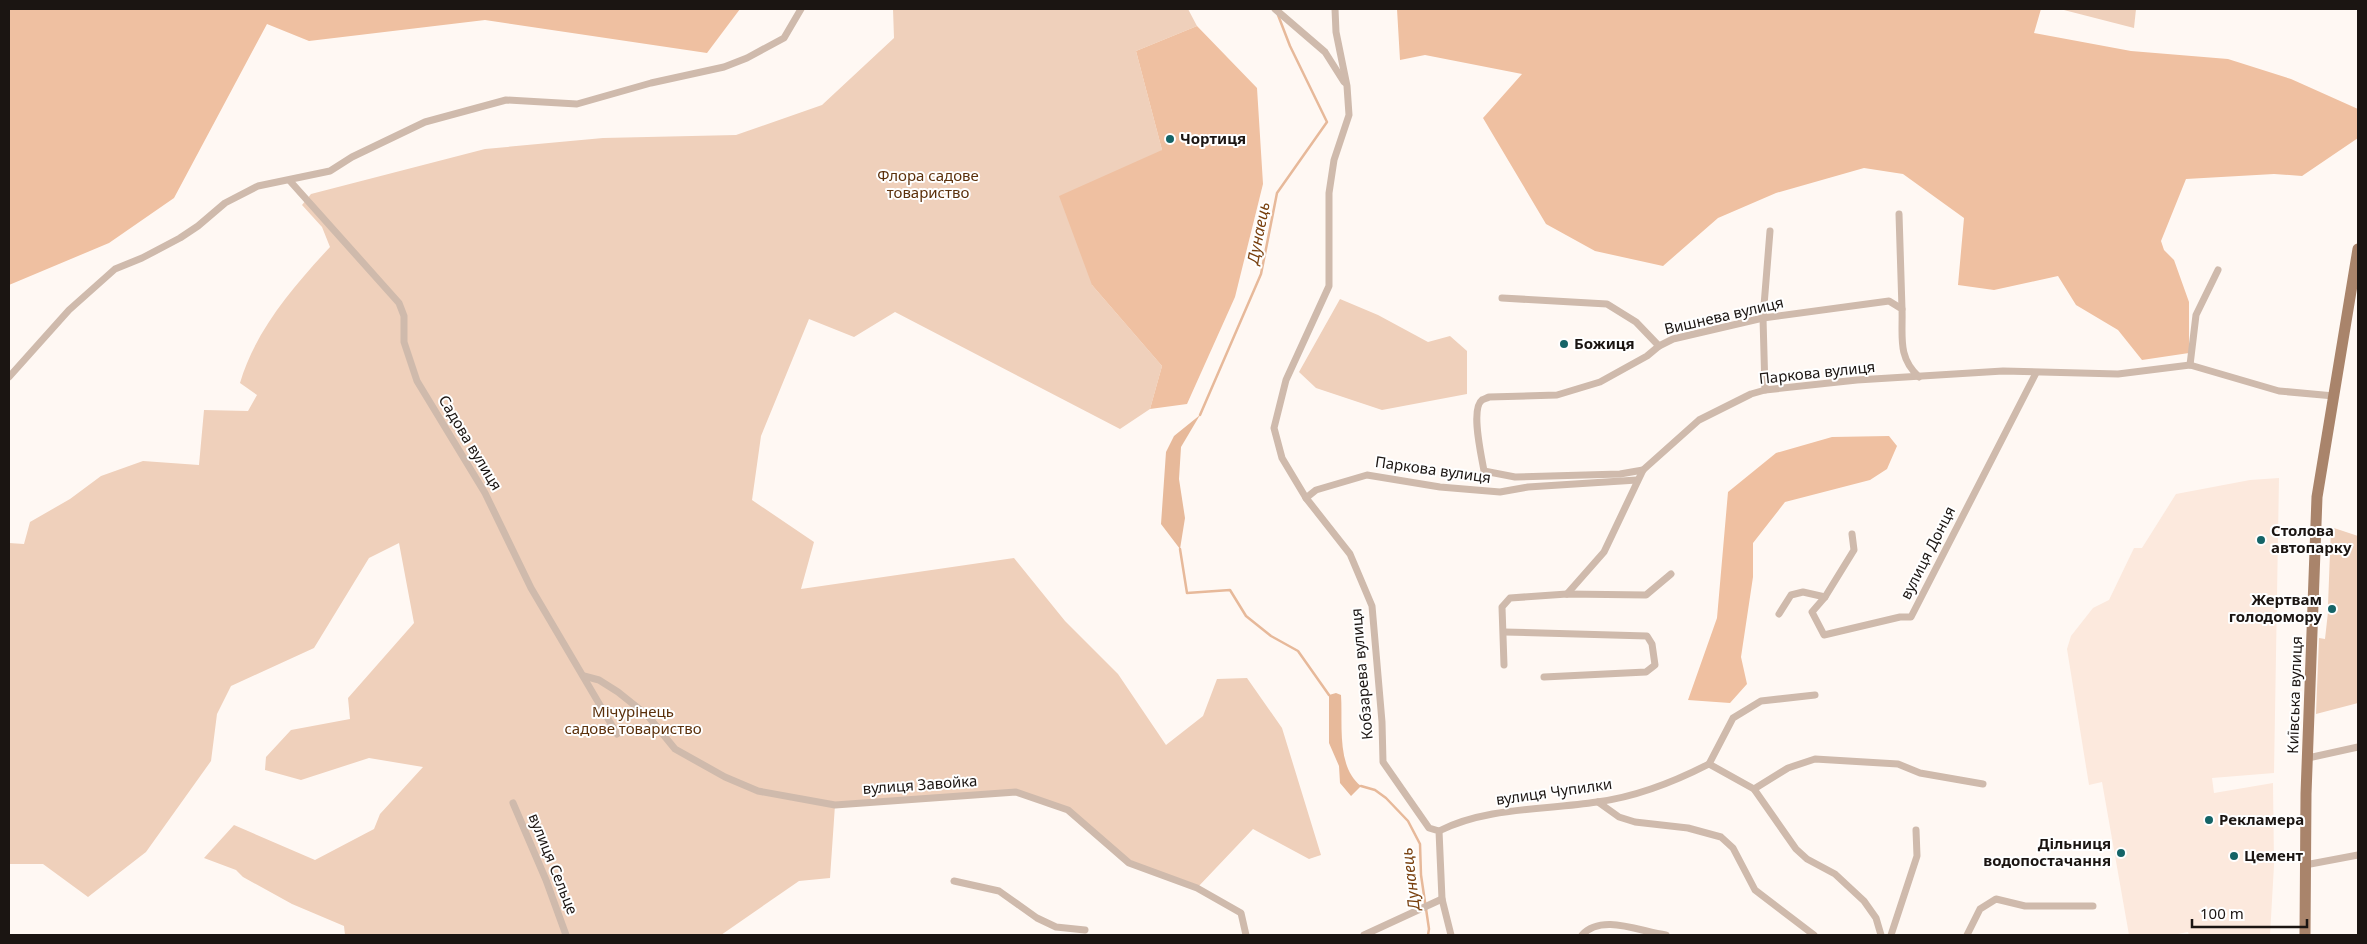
<svg xmlns="http://www.w3.org/2000/svg" width="2367" height="944" font-family="'Noto Sans',sans-serif">
	<style>
		.built { fill: #fce9dd }
		.green { fill: #efd0bb }
		.forest { fill: #efc0a1 }
		.water { fill: #e7b99a }
		.lines { fill: none; stroke-linecap: round; stroke-linejoin: round }
		.stream { stroke: #e7b99a; stroke-width: 2.5 }
		.street { stroke: #cfbaac; stroke-width: 7 }
		.primary { stroke: #a9846b; stroke-width: 11 }
		.poi-dot { fill: #146467; stroke: #fff; stroke-width: 2 }
		.labels { text-anchor: middle; stroke-width: 4; stroke-linejoin: round; paint-order: stroke }
		.poi-label { font-size: 15px; font-weight: bold; fill: #1b1512; stroke: #fff; text-anchor: start }
		.park-label { font-size: 15px; fill: #5b300b; stroke: #fff }
		.street-label { font-size: 15px; fill: #1b1512; stroke: #fff }
		.water-label { font-size: 16px; font-style: italic; fill: #79400e; stroke: #fff }
	</style>
	<rect width="100%" height="100%" fill="#fff8f3"/>
	<path class="built" d="M2279 478 2274 773 2212 778 2214 793 2273 783 2274 865 2270 935H2189L2188 932 2173 935H2129L2102 782 2089 785 2067 649 2071 636 2093 608 2109 600 2134 548H2142L2176 494 2250 480Z"/>
	<g class="green">
		<path d="M893 9H1188L1197 26 1136 51 1162 150 1092 285 1162 366 1150 409 1120 429 895 312 854 337 809 319 761 436 752 500 814 542 801 589 1014 558 1065 621 1118 674 1166 745 1203 716 1217 679 1247 678 1282 728 1321 855 1309 859 1253 829 1197 888 1129 863 1068 810 1016 792 835 805 830 878 799 881 721 935H345L344 926 292 904 243 877 236 870 204 858 234 825 315 860 374 829 380 814 423 767 369 758 301 780 265 770 266 757 291 730 350 719 348 698 414 623 399 543 369 558 314 648 231 686 217 714 211 761 146 852 88 897 43 864H9V543L24 544 30 522 70 499 101 476 143 461 199 465 204 410 248 411 257 395 240 383C255 331 293 287 330 247L322 227 302 205 311 194 485 149 603 138 736 135 822 105 894 38Z"/>
		<path d="M2060 9H2136L2134 28Z"/>
		<path d="M1340 299 1378 315 1428 342 1450 336 1467 351V394L1382 410 1316 388 1299 372Z"/>
		<path d="M2331 527 2358 536V703L2316 714 2319 638 2325 639 2328 612 2334 613 2335 607 2328 605Z"/>
	</g>
	<g class="forest">
		<path d="M9 9H740L707 53 485 20 309 41 267 24 174 198 109 243 9 285Z"/>
		<path d="M1397 9H2041L2034 33 2131 51 2228 59 2291 79 2358 109V138L2302 176 2274 174 2186 179 2161 241 2164 250 2174 260 2189 302V353L2142 360 2118 330 2076 305 2058 276 1994 290 1958 285 1964 218 1903 174 1864 168 1776 193 1718 218 1663 266 1595 251 1546 224 1483 118 1522 74 1425 55 1400 60Z"/>
		<path d="M1197 26 1257 88 1263 184 1235 297 1187 404 1150 409 1162 366 1092 285 1059 196 1162 150 1136 51Z"/>
		<path d="M1889 436 1897 446 1887 469 1870 480 1785 502 1753 543V577L1741 657 1747 684 1730 703 1688 700 1717 618 1728 492 1776 453 1832 437Z"/>
	</g>
	<g class="water">
		<path d="M1200 415 1181 447 1179 479 1185 518 1180 549 1161 524 1166 452 1174 436Z"/>
		<path d="M1336 693 1341 695C1343 723 1336 767 1361 786L1351 796 1340 783 1339 766 1329 743V695Z"/>
	</g>
	<g class="lines">
		<g class="stream">
			<path d="M1200 415 1261 274 1277 193 1327 122 1290 46 1278 15"/>
			<path d="M1180 549 1187 593 1230 590 1246 616 1271 636 1298 651 1329 695"/>
			<path d="M1361 786 1375 790 1386 798 1408 821 1420 844 1421 875 1429 929 1428 935"/>
		</g>
		<g class="street">
			<path d="M1275 9 1325 52 1344 82"/>
			<path d="M1335 9 1336 32 1347 86 1349 115 1334 160 1329 193V286L1286 380 1274 428 1282 458 1306 498 1350 554 1372 606 1382 722 1383 762 1429 828 1439 831 1442 899 1451 935"/>
			<path d="M290 181 399 303 404 316V342L417 381 485 493 531 588 617 734"/>
			<path d="M1899 214 1902 309"/>
			<path d="M1502 298 1607 304 1636 322 1659 346"/>
			<path d="M2190 365 2196 315 2218 270"/>
			<path d="M9 377 69 310 115 269 142 258 180 238 198 226 225 203 258 186 330 171 352 157 425 122 506 100 577 104 651 83 724 67 747 58 784 38 801 9"/>
			<path d="M1765 390 1763 318 1770 231"/>
			<path d="M1643 470 1620 474 1515 477 1484 471C1482 458 1470 409 1482 400 1484 399 1487 398 1489 397L1557 395 1600 382 1647 356 1659 346 1673 339 1763 318 1889 301 1902 309C1903 336 1897 357 1919 377"/>
			<path d="M1306 498 1316 490 1367 475 1440 487 1500 492 1528 487 1637 480"/>
			<path d="M1852 534 1854 550 1825 597 1812 612 1824 635 1900 617H1911L2036 373"/>
			<path d="M1567 594 1604 552 1643 470 1699 420 1751 394 1765 390 1857 380 2003 371 2118 374 2190 365 2279 391 2334 396"/>
			<path d="M1779 614 1791 595 1803 592 1825 597"/>
			<path d="M1504 632 1647 636 1652 644 1655 665 1646 672 1544 677"/>
			<path d="M1504 665 1502 607 1510 598 1567 594 1646 595 1671 574"/>
			<path d="M584 676 599 680 618 692 648 716 675 749 725 777 758 791 835 805 1016 792 1068 810 1129 863 1197 888 1241 913 1246 935"/>
			<path d="M2308 758 2358 747"/>
			<path d="M1709 764 1733 718 1761 701 1815 695"/>
			<path d="M1754 789 1788 768 1815 759 1898 764 1920 773 1983 784"/>
			<path d="M1598 802 1619 817 1635 822 1688 828 1721 837 1733 848 1755 890 1814 935"/>
			<path d="M513 803 546 880 566 935"/>
			<path d="M1439 831C1486 807 1545 810 1597 802 1636 797 1674 782 1709 764L1754 789 1796 849 1807 859 1835 874 1864 901 1876 918 1881 935"/>
			<path d="M2305 865 2358 855"/>
			<path d="M954 881 999 891 1037 918 1056 927 1085 930"/>
			<path d="M1364 935 1442 899"/>
			<path d="M1582 935C1602 913 1641 932 1666 935"/>
			<path d="M1891 935 1917 856 1916 830"/>
			<path d="M1967 935 1980 909 1996 899 2025 906H2093"/>
		</g>
		<path class="primary" d="M2305 935 2306 794 2317 497 2358 249"/>
	</g>
	<g class="poi-dot">
		<circle cx="1170" cy="139" r="5"/>
		<circle cx="1564" cy="344" r="5"/>
		<circle cx="2261" cy="540" r="5"/>
		<circle cx="2332" cy="609" r="5"/>
		<circle cx="2209" cy="820" r="5"/>
		<circle cx="2121" cy="853" r="5"/>
		<circle cx="2234" cy="856" r="5"/>
	</g>
	<g class="labels">
		<g class="poi-label">
			<text x="1180" y="144">Чортиця</text>
			<text x="1574" y="349">Божиця</text>
			<text x="2271" y="536">Столова<tspan x="2271" dy="17">автопарку</tspan></text>
			<text x="2322" y="605" text-anchor="end">Жертвам<tspan x="2322" dy="17">голодомору</tspan></text>
			<text x="2219" y="825">Рекламера</text>
			<text x="2111" y="849" text-anchor="end">Дільниця<tspan x="2111" dy="17">водопостачання</tspan></text>
			<text x="2244" y="861">Цемент</text>
		</g>
		<g class="park-label">
			<text x="928" y="181">Флора садове<tspan x="928" dy="17">товариство</tspan></text>
			<text x="633" y="717">Мічурінець<tspan x="633" dy="17">садове товариство</tspan></text>
		</g>
		<g class="street-label">
			<text transform="translate(1724 316) rotate(-13)" y="5">Вишнева вулиця</text>
			<text transform="translate(1817 373) rotate(-6)" y="5">Паркова вулиця</text>
			<text transform="translate(470 443) rotate(59)" y="5">Садова вулиця</text>
			<text transform="translate(1433 470) rotate(8)" y="5">Паркова вулиця</text>
			<text transform="translate(1928 553) rotate(-63)" y="5">вулиця Донця</text>
			<text transform="translate(1362 674) rotate(-95)" y="5">Кобзарева вулиця</text>
			<text transform="translate(2295 695) rotate(-88)" y="5">Київська вулиця</text>
			<text transform="translate(920 785) rotate(-4)" y="5">вулиця Завойка</text>
			<text transform="translate(1554 792) rotate(-8)" y="5">вулиця Чупилки</text>
			<text transform="translate(553 864) rotate(68)" y="5">вулиця Сельце</text>
		</g>
		<g class="water-label">
			<text transform="translate(1258 233) rotate(-79)" y="6">Дунаець</text>
			<text transform="translate(1410 879) rotate(-97)" y="6">Дунаець</text>
		</g>
	</g>
	<rect width="2367" height="944" fill="none" stroke="#1b1512" stroke-width="20"/>
	<path d="M2192 919v8h115v-8" fill="none" stroke="#1b1512" stroke-width="2.5"/>
	<text x="2200" y="919" font-size="15" fill="#1b1512" stroke="#ffffff" stroke-width="4" paint-order="stroke">100 m</text>
</svg>
